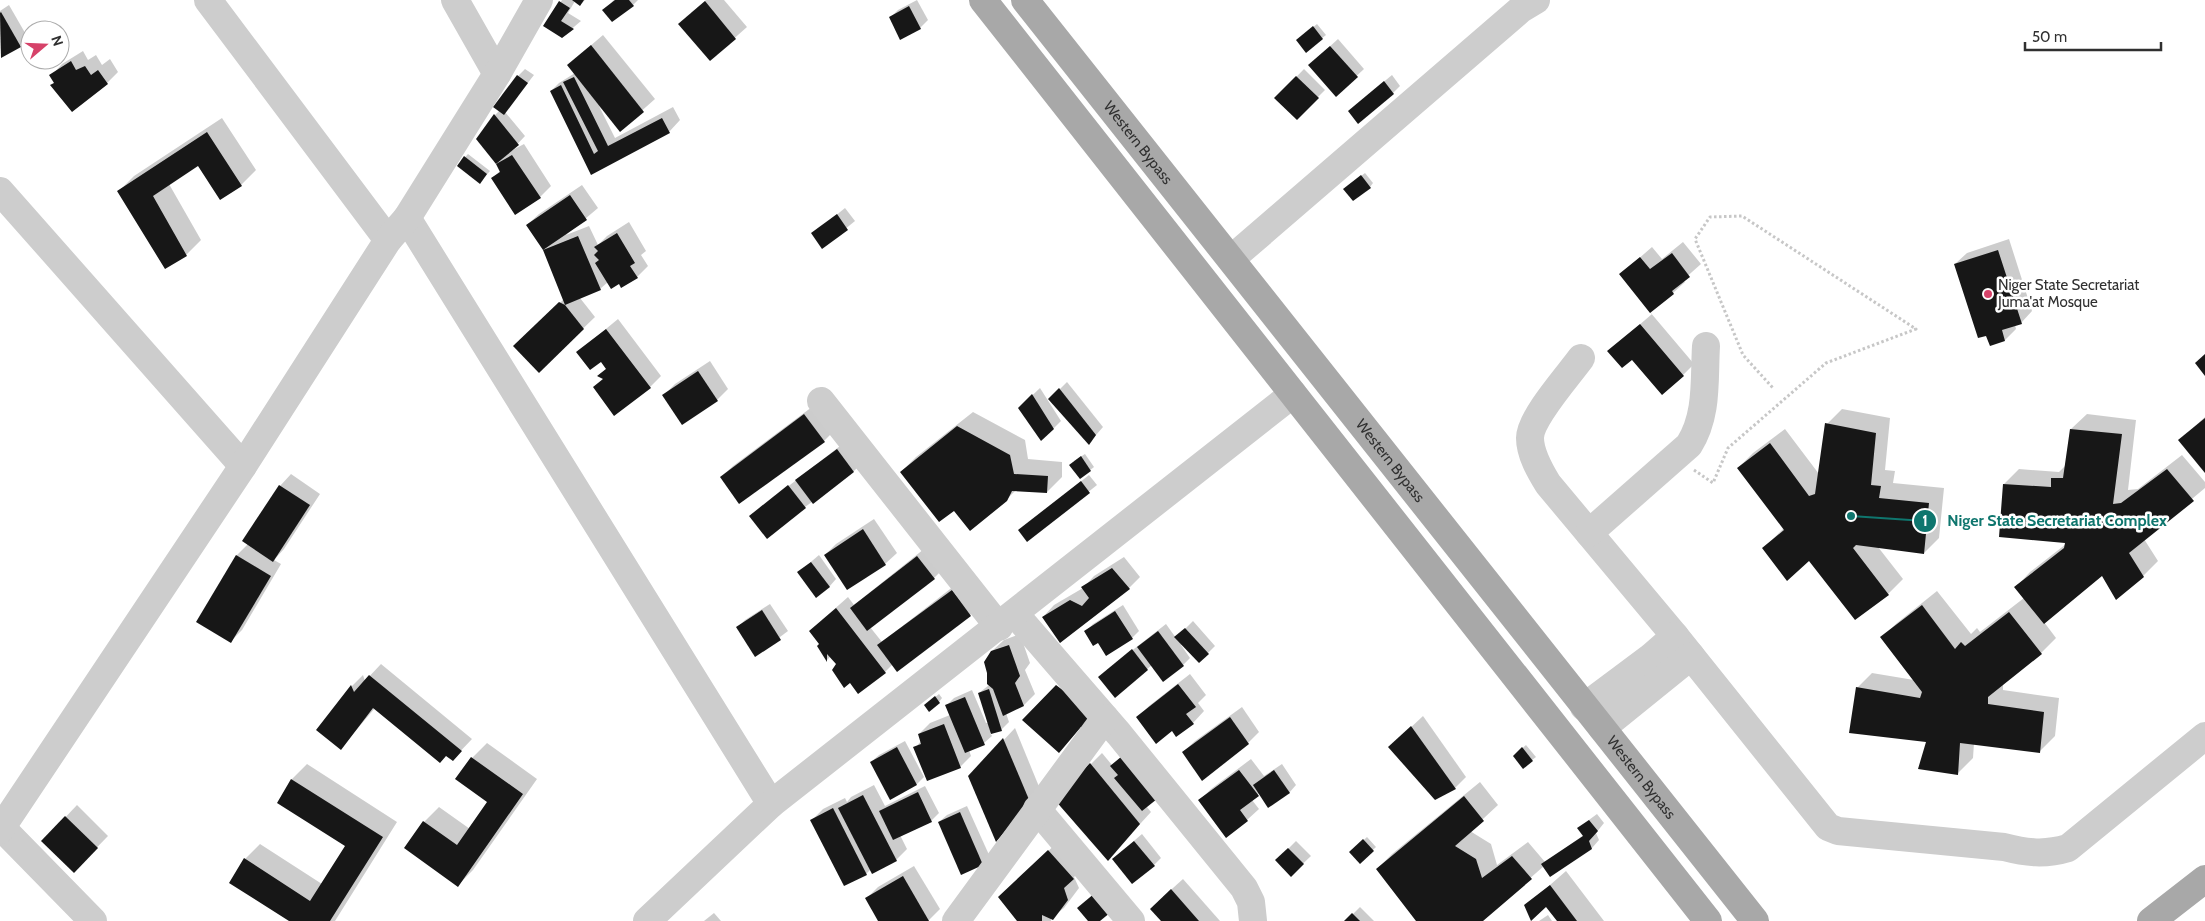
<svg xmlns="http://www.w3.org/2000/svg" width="2205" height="921" font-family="Cabin,sans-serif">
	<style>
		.shadow { fill: #0003 }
		.building { fill: #171717 }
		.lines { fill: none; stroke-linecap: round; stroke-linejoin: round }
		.path { stroke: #c7c7c7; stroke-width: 3; stroke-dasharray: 2.5 2.5; stroke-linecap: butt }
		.minor { stroke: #cdcdcd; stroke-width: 28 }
		.major { stroke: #a8a8a8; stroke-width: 28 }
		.poi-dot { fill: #d64269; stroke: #fff; stroke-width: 2 }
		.labels { text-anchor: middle; stroke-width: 5; stroke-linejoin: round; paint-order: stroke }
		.street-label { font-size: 15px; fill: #303030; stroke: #fff }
		.poi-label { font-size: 15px; fill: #303030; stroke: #fff; text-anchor: start }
		.leader { fill: none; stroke: #0f766e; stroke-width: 2 }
		.callout-dot { fill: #0f766e; stroke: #fff; stroke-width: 2 }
		.mark-label { font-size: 15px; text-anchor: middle; font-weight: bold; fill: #fff }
		.callout-label { font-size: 16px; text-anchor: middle; font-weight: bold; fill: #0f766e; stroke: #fff; stroke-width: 5; stroke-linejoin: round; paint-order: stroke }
	</style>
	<rect width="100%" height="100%" fill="#fff"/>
	<g class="shadow">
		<path d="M562 0H585L580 5 575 1 568 13 581 21 562 37 545 26Z"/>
		<path d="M614 0H638L633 5 604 10Z"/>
		<path d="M706 0H724L747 27 710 60 691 13Z"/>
		<path d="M917 0 928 20 920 28 901 38 890 18 898 10Z"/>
		<path d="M9 5 28 38 20 46 1 56 0 11Z"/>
		<path d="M1317 24 1326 35 1306 51 1301 37Z"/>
		<path d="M603 35 655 99 620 130 599 106 615 138 673 107 680 120 669 132 591 173 551 91 559 83 575 73 568 65Z"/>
		<path d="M1338 39 1364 69 1336 95 1317 58Z"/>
		<path d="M83 51 88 60 96 55 102 65 110 59 118 72 107 83 52 85 55 82 51 76 62 64Z"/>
		<path d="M525 69 534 75 505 112 525 136 511 151 524 144 551 186 540 197 493 178 501 170 497 162 495 115 500 110 518 76Z"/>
		<path d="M1304 69 1325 90 1297 118 1276 98Z"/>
		<path d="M1392 75 1400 86 1393 93 1357 104Z"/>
		<path d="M222 118 256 170 241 185 198 165 169 184 201 240 186 255 165 268 119 191 134 176Z"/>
		<path d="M468 154 490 171 483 179 458 165Z"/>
		<path d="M1365 173 1373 183 1370 187 1348 186Z"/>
		<path d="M582 185 598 208 566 235 589 226 598 245 607 236 629 222 646 251 641 255 648 266 637 277 619 282H608L600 289 580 298 595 317 539 371 515 346 564 299 544 250 527 225 539 214Z"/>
		<path d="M845 208 855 221 823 247 813 234Z"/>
		<path d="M2009 239 2032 311 2021 323 2015 325 2016 329 2005 340 1990 344 1955 264 1967 253Z"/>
		<path d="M1683 242 1701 264 1683 280 1685 282 1673 293 1650 312 1694 364 1683 375 1609 351 1652 314 1621 274 1652 247 1662 259Z"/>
		<path d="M618 319 661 376 650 387H595L604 378 599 375 607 368 601 360 578 352Z"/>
		<path d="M710 361 728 389 717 400 664 395 675 384Z"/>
		<path d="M1067 382 1103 427 1089 443 1050 399Z"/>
		<path d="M1040 388 1061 421 1054 428 1019 408Z"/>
		<path d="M816 404 835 430 824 441 721 477 733 466Z"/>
		<path d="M1842 409 1890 418 1885 470 1895 471 1893 483 1944 488 1939 538 1924 553 1878 547 1903 579 1888 594 1855 619 1809 559 1764 548 1784 528 1738 468 1753 453 1785 429 1819 474 1827 424Z"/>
		<path d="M973 412 1025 440 1028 459 1062 462V477L1047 492 1016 490 1006 500 954 509 901 472 916 457Z"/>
		<path d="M2087 414 2136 420 2128 490 2138 489 2182 455 2205 482V488L2144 539 2158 561 2143 576 2116 598 2102 574 2044 622 2056 638 2041 653 2003 684V690L2059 698 2055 736 2040 751 1974 743 1973 758 1958 773 1928 741 1857 688 1872 673 1914 680 1882 637 1897 623 1937 591 1971 634 1977 628 1980 632 2024 598 2016 587 2030 572 2066 544 2067 542 2004 484 2019 469 2059 472 2066 465 2071 429Z"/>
		<path d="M2205 417V471L2180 440Z"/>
		<path d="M849 439 865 460 854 471 805 507 750 516Z"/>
		<path d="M1085 454 1094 467 1080 478 1074 461Z"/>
		<path d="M291 474 320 494 284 549 274 560 281 564 242 630 230 642 237 555 248 544 280 486Z"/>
		<path d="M1089 475 1097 485 1028 540 1020 530Z"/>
		<path d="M874 519 897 553 885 564 825 555 836 544Z"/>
		<path d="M929 545 945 567 934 578 870 627 882 642 963 579 982 604 970 615 893 664 885 672 837 664 831 656 827 660 821 643 822 620 848 597 854 605Z"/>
		<path d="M819 555 836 579 829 587 799 572Z"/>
		<path d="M1124 557 1140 577 1129 588 1060 641 1043 617 1054 605 1083 588 1094 576Z"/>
		<path d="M770 604 788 631 756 655 738 627 745 620Z"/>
		<path d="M1123 605 1139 631 1132 638 1085 632 1093 624Z"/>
		<path d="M1193 621 1215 646 1199 662 1183 644 1181 645 1190 658 1183 665H1152L1115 696 1107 670 1166 624 1176 638Z"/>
		<path d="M1020 634 1030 663 1025 670 1035 694 1024 705 1006 713 1009 722 1001 730 990 733 992 736 984 743 969 750 971 756 960 767 915 748 921 741 919 734 930 723 950 715 946 706 954 698 972 690 986 723H988L979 693 989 685 992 651 1004 640Z"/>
		<path d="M381 664 472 739 453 759 375 708 341 748 318 730 352 686 363 675 365 681Z"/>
		<path d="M1190 674 1206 695 1198 703 1204 711 1193 723 1176 735 1172 730 1138 717 1149 706Z"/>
		<path d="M939 694 942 698 939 702H929Z"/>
		<path d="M1242 707 1259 732 1248 743 1183 752 1195 741Z"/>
		<path d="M1423 716 1466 777 1455 788 1390 747Z"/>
		<path d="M1015 728 1040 789 1007 829 970 776Z"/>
		<path d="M905 741 924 777 917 784 891 798 871 762 879 755Z"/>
		<path d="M487 743 537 779 473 870 458 885 424 822 439 807 470 829 489 801 472 758Z"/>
		<path d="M1526 745 1536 757 1523 767 1517 753Z"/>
		<path d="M1102 753 1151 812 1108 859 1056 799Z"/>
		<path d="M1251 759 1264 776 1282 764 1296 785 1289 793H1260L1252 800 1259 809 1247 820 1200 800 1211 789Z"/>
		<path d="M307 764 397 822 335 921H291L245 859 260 844 322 884 346 846 278 802 292 779Z"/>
		<path d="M1480 782 1498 805 1470 831 1491 844 1497 865 1528 842 1545 862 1584 835 1578 828 1597 814 1604 823 1596 833 1599 840 1592 848 1551 876 1544 866 1481 921H1418L1377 869 1392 854Z"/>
		<path d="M874 785 885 806 925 786 939 813 931 821 900 835 907 849 896 860 871 869 866 874 812 820 823 809 845 798 847 802 851 797Z"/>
		<path d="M77 805 108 836 74 871 43 841Z"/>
		<path d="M967 806 990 857 982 864 939 822 947 815Z"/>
		<path d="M1142 834 1161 858 1154 865 1121 852Z"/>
		<path d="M1367 837 1376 847 1360 862 1351 852Z"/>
		<path d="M1060 840 1084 867 1074 877 1079 888 1064 908 1051 918V921H1018L1011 886Z"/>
		<path d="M1296 841 1311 856 1291 875 1277 860Z"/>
		<path d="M914 866 940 909 928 921H880L867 898 878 887Z"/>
		<path d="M1566 871 1604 921H1559L1546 906H1526Z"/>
		<path d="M1183 879 1220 921H1163V897Z"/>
		<path d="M1360 907 1374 921H1346Z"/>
		<path d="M714 913 721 921H704Z"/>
		<path d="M1548 915 1552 921H1539Z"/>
	</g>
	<g class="building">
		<path d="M572 0H584L580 6Z"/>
		<path d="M615 0H629L634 6 612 22 602 10Z"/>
		<path d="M559 1 570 8 561 21 574 29 562 38 543 26Z"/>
		<path d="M705 1 736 39 710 61 678 24Z"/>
		<path d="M909 6 921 29 900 40 889 17Z"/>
		<path d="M1 12 21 47 1 58 0 13Z"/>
		<path d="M1313 26 1323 39 1306 53 1296 40Z"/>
		<path d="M591 45 644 112 620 132 567 65Z"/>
		<path d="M1330 46 1358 77 1336 97 1308 65Z"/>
		<path d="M71 61 76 70 85 66 91 75 98 70 108 84 72 112 50 85 54 83 49 75Z"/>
		<path d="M517 75 528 83 504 115 493 107Z"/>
		<path d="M1296 76 1319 98 1297 120 1274 98Z"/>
		<path d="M574 77 608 146 662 118 670 133 591 175 550 91 561 85 594 154 598 151 563 82Z"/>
		<path d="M1384 81 1394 94 1358 124 1348 111Z"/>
		<path d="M494 114 519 145 496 164 476 139Z"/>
		<path d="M207 132 242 186 220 200 198 166 153 196 187 256 165 269 117 191Z"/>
		<path d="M512 155 541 198 515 215 491 178 500 172 496 164Z"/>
		<path d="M464 156 487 174 480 184 457 166Z"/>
		<path d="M1361 175 1371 188 1353 201 1343 189Z"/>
		<path d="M570 195 587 220 543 250 578 236 601 290 565 305 543 250 526 225Z"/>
		<path d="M837 214 848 230 822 249 811 233Z"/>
		<path d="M617 233 635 263 630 266 638 278 621 288 619 284 611 289 595 263 599 260 594 255 598 251 594 247Z"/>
		<path d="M1998 250 2022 324 2002 330 2005 341 1990 346 1986 336 1978 338 1954 264Z"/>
		<path d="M1672 253 1690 277 1672 291 1674 294 1650 313 1619 274 1640 257 1650 269Z"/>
		<path d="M559 302 565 305 584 329 539 373 513 346Z"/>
		<path d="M1640 324 1684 376 1662 395 1632 360 1622 368 1607 351Z"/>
		<path d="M606 329 651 388 614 416 593 387 603 379 597 376 606 369 601 362 590 370 576 352Z"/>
		<path d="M2205 354V376L2195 363Z"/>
		<path d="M698 371 718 401 682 425 662 395Z"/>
		<path d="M1059 388 1096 435 1089 445 1048 399Z"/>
		<path d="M1032 394 1054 429 1041 441 1018 408Z"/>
		<path d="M804 414 825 442 739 504 720 477Z"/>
		<path d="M2205 418V473L2178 440Z"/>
		<path d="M1825 423 1876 433 1871 485 1881 486 1879 498 1929 503 1924 554 1856 545 1853 548 1889 595 1855 620 1809 561 1787 581 1762 548 1784 530 1737 468 1770 443 1809 496 1815 494Z"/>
		<path d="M957 426 1010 455 1014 474 1048 476 1047 493 1012 491 1007 501 970 531 954 511 939 522 900 472Z"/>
		<path d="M2070 429 2122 434 2113 504 2121 503 2167 469 2194 501 2129 553 2144 577 2116 600 2102 576 2044 624 2014 587 2064 548 2065 543 1999 537 2003 484 2051 487V478H2063Z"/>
		<path d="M837 449 854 472 813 504 795 480Z"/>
		<path d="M1081 456 1091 471 1080 479 1069 465Z"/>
		<path d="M1081 481 1090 493 1027 542 1018 530Z"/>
		<path d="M279 485 310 505 273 562 242 541Z"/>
		<path d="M788 485 806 508 767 539 749 516Z"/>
		<path d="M863 529 886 565 847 590 824 555Z"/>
		<path d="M236 555 271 576 231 643 196 622Z"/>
		<path d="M917 556 935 579 867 631 850 608Z"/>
		<path d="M811 562 830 587 816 598 797 572Z"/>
		<path d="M1112 568 1130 589 1060 643 1042 617 1070 600 1082 606 1089 598 1081 587Z"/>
		<path d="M952 590 971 616 897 672 877 645Z"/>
		<path d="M1922 605 1955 649 1961 642 1965 646 2009 612 2042 654 1988 697V704L2044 712 2040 753 1960 743 1958 775 1918 769 1926 742 1849 733 1856 687 1920 698 1922 692 1880 637Z"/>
		<path d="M836 608 886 673 858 694 850 683 844 688 832 670 836 664 827 654V662L817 646 819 644 809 631Z"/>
		<path d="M762 610 781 640 755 657 736 627Z"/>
		<path d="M1115 611 1133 639 1106 656 1098 643 1093 646 1084 631Z"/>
		<path d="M1185 628 1209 654 1199 663 1174 637Z"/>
		<path d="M1158 631 1184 666 1163 682 1137 647Z"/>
		<path d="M1009 645 1020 676 1015 683 1024 706 1003 716 993 689 987 684V673L984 662 991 651Z"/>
		<path d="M1132 649 1148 670 1115 698 1098 677Z"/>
		<path d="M369 675 462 751 453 761 446 756 440 763 373 708 341 750 316 730 351 685 354 692Z"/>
		<path d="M1178 684 1196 707 1186 714 1194 724 1176 737 1172 731 1156 744 1136 717Z"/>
		<path d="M1056 685 1097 716 1088 729 1081 727 1059 753 1022 720Z"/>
		<path d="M989 689 1002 731 991 734 978 693Z"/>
		<path d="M935 696 940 703 929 712 924 705Z"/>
		<path d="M965 697 985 745 965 753 945 705Z"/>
		<path d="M1230 717 1249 744 1202 781 1182 752Z"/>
		<path d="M944 724 961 768 927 781 913 747 921 744 918 734Z"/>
		<path d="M1411 726 1456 789 1435 800 1388 747Z"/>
		<path d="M1003 738 1030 802 996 842 968 776Z"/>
		<path d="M897 747 917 785 890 800 870 762Z"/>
		<path d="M1522 747 1533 761 1523 769 1513 756Z"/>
		<path d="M1127 752 1162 795 1142 811 1114 778 1118 775 1110 766Z"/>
		<path d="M471 757 523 794 458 887 404 848 423 821 457 845 487 802 455 779Z"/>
		<path d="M1090 763 1140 824 1108 861 1054 799Z"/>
		<path d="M1239 770 1259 796 1240 810 1248 821 1226 838 1198 800Z"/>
		<path d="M1274 770 1290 793 1268 808 1253 785Z"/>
		<path d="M291 779 383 837 330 921H289L229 883 244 858 310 901 345 846 277 803Z"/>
		<path d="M918 792 932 822 893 840 879 811Z"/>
		<path d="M863 795 897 861 872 874 838 808Z"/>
		<path d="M1464 796 1484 821 1455 846 1476 859 1482 878 1512 856 1532 879 1483 921H1416L1376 869Z"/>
		<path d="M833 808 867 875 844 886 810 820Z"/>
		<path d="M960 812 983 865 961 875 938 822Z"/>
		<path d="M65 816 98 848 74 873 41 841Z"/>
		<path d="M1589 820 1598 831 1589 841 1592 849 1550 877 1541 864 1583 836 1577 828Z"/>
		<path d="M1363 839 1374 851 1360 864 1349 852Z"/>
		<path d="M1134 841 1155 866 1132 884 1112 859Z"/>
		<path d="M1288 848 1304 864 1291 877 1275 860Z"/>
		<path d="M1048 850 1074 879 1064 888 1068 900 1053 920 1042 915V921H1017L998 897Z"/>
		<path d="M903 876 929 921H878L865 898Z"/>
		<path d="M1550 885 1577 921H1557L1546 907 1531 921 1524 905Z"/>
		<path d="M1171 889 1199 921H1161L1150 909Z"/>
		<path d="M1095 893 1111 912 1100 921H1088L1077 908Z"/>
		<path d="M1352 913 1360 921H1344Z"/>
	</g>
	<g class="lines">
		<path class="path" d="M1694 470 1713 483 1728 448 1826 363 1916 329 1742 216 1710 217 1695 239 1743 355 1773 388"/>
		<g class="minor">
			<path d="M208 0 388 240"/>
			<path d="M455 0 497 74"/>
			<path d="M0 191 243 466"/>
			<path d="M407 218 771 804"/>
			<path d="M1231 259 1521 9 1536 0"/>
			<path d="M1581 358C1568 376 1530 418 1530 438 1530 454 1540 471 1548 484L1675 636 1828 827 1838 831 2004 847C2027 853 2045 855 2068 848L2205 736"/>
			<path d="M821 401 999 627"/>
			<path d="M1589 533 1689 445C1708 415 1704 380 1706 346"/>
			<path d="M1015 614 1119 734 1244 888 1251 902 1253 921"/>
			<path d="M1584 707 1651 657 1675 636"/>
			<path d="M1602 728 1691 656"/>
			<path d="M1037 809 1131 921"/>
			<path d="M2 828 93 921"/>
			<path d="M0 830 243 466 388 240 407 218 497 74 539 0"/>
			<path d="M647 921 771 804 1293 394"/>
			<path d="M956 921 1105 718"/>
		</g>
		<g class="major">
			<path d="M983 0 1708 921"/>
			<path id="s1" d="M1025 0 1755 921"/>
			<path d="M2151 921 2205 879"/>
		</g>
	</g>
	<circle class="poi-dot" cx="1988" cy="294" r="5"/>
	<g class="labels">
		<g class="street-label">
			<text dy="5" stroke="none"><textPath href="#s1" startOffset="182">Western Bypass</textPath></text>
			<text dy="5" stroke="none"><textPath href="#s1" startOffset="588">Western Bypass</textPath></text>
			<text dy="5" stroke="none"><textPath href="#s1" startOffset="992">Western Bypass</textPath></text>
		</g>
		<g class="poi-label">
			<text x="1998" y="290">Niger State Secretariat<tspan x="1998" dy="17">Juma'at Mosque</tspan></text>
		</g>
	</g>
	<path class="leader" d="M1851 516L1925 521"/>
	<g class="callout-dot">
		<circle cx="1851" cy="516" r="5"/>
		<circle cx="1925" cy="521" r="12"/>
	</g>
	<g class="mark-label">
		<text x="1925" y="526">1</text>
	</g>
	<g class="callout-label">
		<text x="2057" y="526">Niger State Secretariat Complex</text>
	</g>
	<g transform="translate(45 45) rotate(71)"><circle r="24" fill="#ffffff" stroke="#acacac"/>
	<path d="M0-4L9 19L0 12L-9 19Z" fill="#d64269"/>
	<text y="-8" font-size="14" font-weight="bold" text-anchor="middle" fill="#303030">N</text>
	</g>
	<path d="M2025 42v8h136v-8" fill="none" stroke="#303030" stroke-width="2.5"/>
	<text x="2032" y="42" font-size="15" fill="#303030" stroke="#ffffff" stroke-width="4" paint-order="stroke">50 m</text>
</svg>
